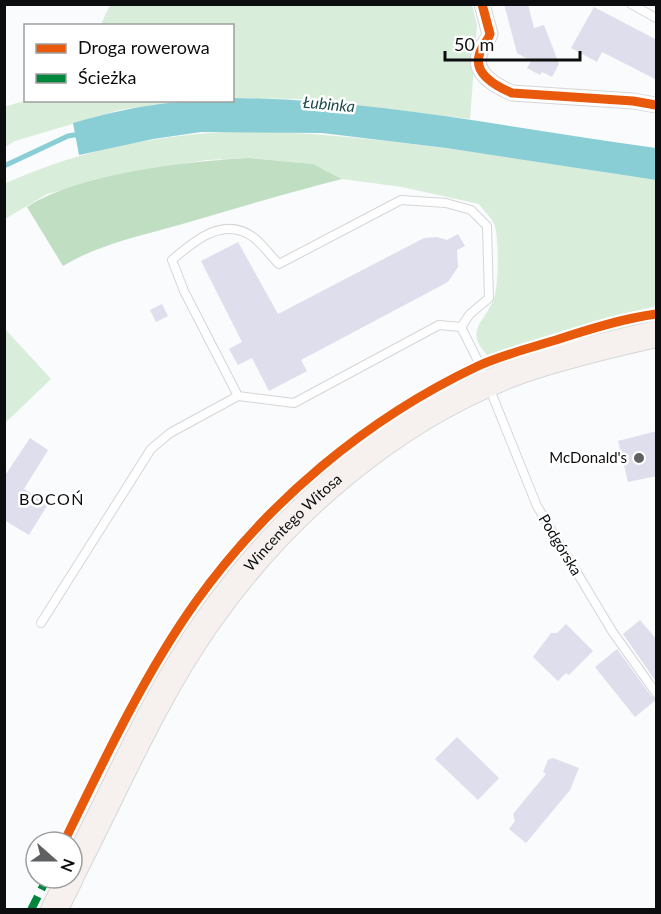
<svg xmlns="http://www.w3.org/2000/svg" width="661" height="914" font-family="Lato,sans-serif">
	<style>
		.green { fill: #d9eddb }
		.forest { fill: #c0dec2 }
		.water { fill: #89ced4 }
		.lines { fill: none; stroke-linecap: round; stroke-linejoin: round }
		.stream { stroke: #89ced4; stroke-width: 5 }
		.building { fill: #dedeec }
		.service-casing { stroke: #d4d6d8; stroke-width: 10 }
		.minor-casing { stroke: #d4d6d8; stroke-width: 17 }
		.primary-casing { stroke: #d6d7d8; stroke-width: 28 }
		.service { stroke: #fefeff; stroke-width: 8 }
		.minor { stroke: #fefeff; stroke-width: 15 }
		.primary { stroke: #f6f1ee; stroke-width: 26 }
		.quiet { stroke: #00873e; stroke-width: 8; stroke-dasharray: 15 8; stroke-linecap: butt }
		.cycleway-casing { stroke: #fff; stroke-width: 13 }
		.cycleway { stroke: #e8590c; stroke-width: 9 }
		.poi-dot { fill: #5f6062; stroke: #fff; stroke-width: 2 }
		.labels { text-anchor: middle; stroke-width: 5; stroke-linejoin: round; paint-order: stroke }
		.poi-label { font-size: 15px; fill: #0c0d0f; stroke: #fff; text-anchor: end }
		.street-label { font-size: 15px; fill: #0c0d0f; stroke: #fff }
		.water-label { font-size: 16px; font-style: italic; fill: #1d4a4d; stroke: #fff }
		.neighbourhood-label { font-size: 16px; letter-spacing: 1.5px; fill: #0c0d0f; stroke: #fff }
	</style>
	<rect width="100%" height="100%" fill="#f9fbfd"/>
	<g class="green">
		<path d="M110 5H472L477 25 470 119 301 99 233 98 232 26H100Z"/>
		<path d="M27 100 178 101 119 110 15 141 5 147 4 107Z"/>
		<path d="M251 131C387 135 522 160 656 180L655 306 550 335 489 357C464 331 482 325 493 301 499 289 499 240 495 227 493 219 484 211 479 204L402 187 342 179 313 164 249 158 207 160 144 170 83 185 47 194 5 219 4 184C83 148 165 133 251 131Z"/>
		<path d="M5 329 51 379 5 423Z"/>
	</g>
	<path class="forest" d="M249 158 313 164 342 179C287 193 233 209 179 225 140 236 97 245 63 266L27 207C77 174 188 161 249 158Z"/>
	<path class="water" d="M233 98C376 99 515 129 656 148V180L446 148 322 133 201 132 153 139 79 155 73 123C132 106 171 100 232 100Z"/>
	<g class="lines">
		<path class="stream" d="M4 166 68 136 80 134"/>
	</g>
	<g class="building">
		<path d="M504 4H528L534 28 544 25 559 64 552 77 542 72 540 75 527 68 531 61 517 53Z"/>
		<path d="M594 7 657 40V80L602 52 597 62 571 48Z"/>
		<path d="M458 234 465 246 457 250 458 267 448 282 301 360 307 371 269 391 252 358 238 365 229 349 242 342 201 261 238 242 278 314 424 238 437 237 447 240Z"/>
		<path d="M162 304 168 316 156 322 150 310Z"/>
		<path d="M657 431V476L628 482 618 441Z"/>
		<path d="M30 438 48 450 24 489 48 504 29 535 4 520V477Z"/>
		<path d="M640 620 657 640V683L623 634Z"/>
		<path d="M566 624 593 651 569 675 566 673 558 681 533 657 551 633H557Z"/>
		<path d="M617 649 651 696 657 699 635 717 595 667Z"/>
		<path d="M457 737 499 778 478 800 435 759Z"/>
		<path d="M553 758 579 768 570 790 526 843 509 829 515 821 513 814 546 774 543 772 548 760Z"/>
	</g>
	<g class="lines">
		<defs>
			<g id="service">
				<path d="M631 4 656 18"/>
				<path d="M238 396 184 291 172 260C195 240 224 216 253 237 263 244 270 256 279 264L401 200 446 203 471 210 487 226 489 298 470 314 461 327"/>
				<path d="M41 623 151 449 170 433 238 396 294 403 439 325 461 327 480 365 537 506 612 631 656 693"/>
			</g>
			<path id="minor" d="M482 4 490 34C487 42 480 48 479 56 474 75 498 87 512 93L633 101 656 105"/>
			<g id="primary">
				<path id="s1" d="M72 873C115 790 153 699 207 622 283 513 395 416 521 370 565 355 611 344 656 334"/>
				<path d="M54 910 70 878"/>
			</g>
		</defs>
		<use href="#service" class="service-casing"/>
		<use href="#minor" class="minor-casing"/>
		<use href="#primary" class="primary-casing"/>
		<use href="#service" class="service"/>
		<use href="#minor" class="minor"/>
		<use href="#primary" class="primary"/>
		<path class="quiet" d="M31 910 47 878"/>
		<defs>
			<g id="cycleway">
				<path d="M482 4 490 34C487 42 480 48 479 56 474 75 498 87 512 93L633 101 656 105"/>
				<path d="M64 842C103 762 144 675 195 603 267 502 366 419 478 366 502 355 530 348 556 340 589 329 621 319 656 314"/>
			</g>
		</defs>
		<use href="#cycleway" class="cycleway-casing"/>
		<use href="#cycleway" class="cycleway"/>
	</g>
	<circle class="poi-dot" cx="639" cy="458" r="6"/>
	<g class="labels">
		<g class="poi-label">
			<text x="627" y="463">McDonald's</text>
		</g>
		<g class="street-label">
			<text dy="5" stroke="none"><textPath href="#s1" startOffset="417">Wincentego Witosa</textPath></text>
			<text transform="translate(560 545) rotate(59)" y="5">Podgórska</text>
		</g>
		<g class="water-label">
			<text transform="translate(329 104) rotate(5)" y="6">Łubinka</text>
		</g>
		<g class="neighbourhood-label">
			<text x="52" y="505">BOCOŃ</text>
		</g>
	</g>
	<rect width="661" height="914" fill="none" stroke="#0c0d0f" stroke-width="12"/>
	<rect x="24" y="24" width="210" height="78" fill="#ffffff" stroke="#9e9e9f" stroke-width="1.5"/>
	<rect x="36" y="44" width="30" height="9" fill="#e8590c" stroke="#9e9e9f" stroke-width="1.5"/>
	<text x="78" y="54" font-size="18" fill="#0c0d0f">Droga rowerowa</text>
	<rect x="36" y="74" width="30" height="9" fill="#00873e" stroke="#9e9e9f" stroke-width="1.5"/>
	<text x="78" y="84" font-size="18" fill="#0c0d0f">Ścieżka</text>
	<g transform="translate(54 860) rotate(111)"><circle r="28" fill="#ffffff" stroke="#9e9e9f" stroke-width="1.5"/>
	<path d="M0-4.5L10 22L0 15L-10 22Z" fill="#5f6062"/>
	<text y="-9" font-size="16" font-weight="bold" text-anchor="middle" fill="#0c0d0f">N</text>
	</g>
	<path d="M445 51v9h135v-9" fill="none" stroke="#0c0d0f" stroke-width="3"/>
	<text x="454" y="51" font-size="18" fill="#0c0d0f" stroke="#ffffff" stroke-width="4.5" paint-order="stroke">50 m</text>
</svg>
